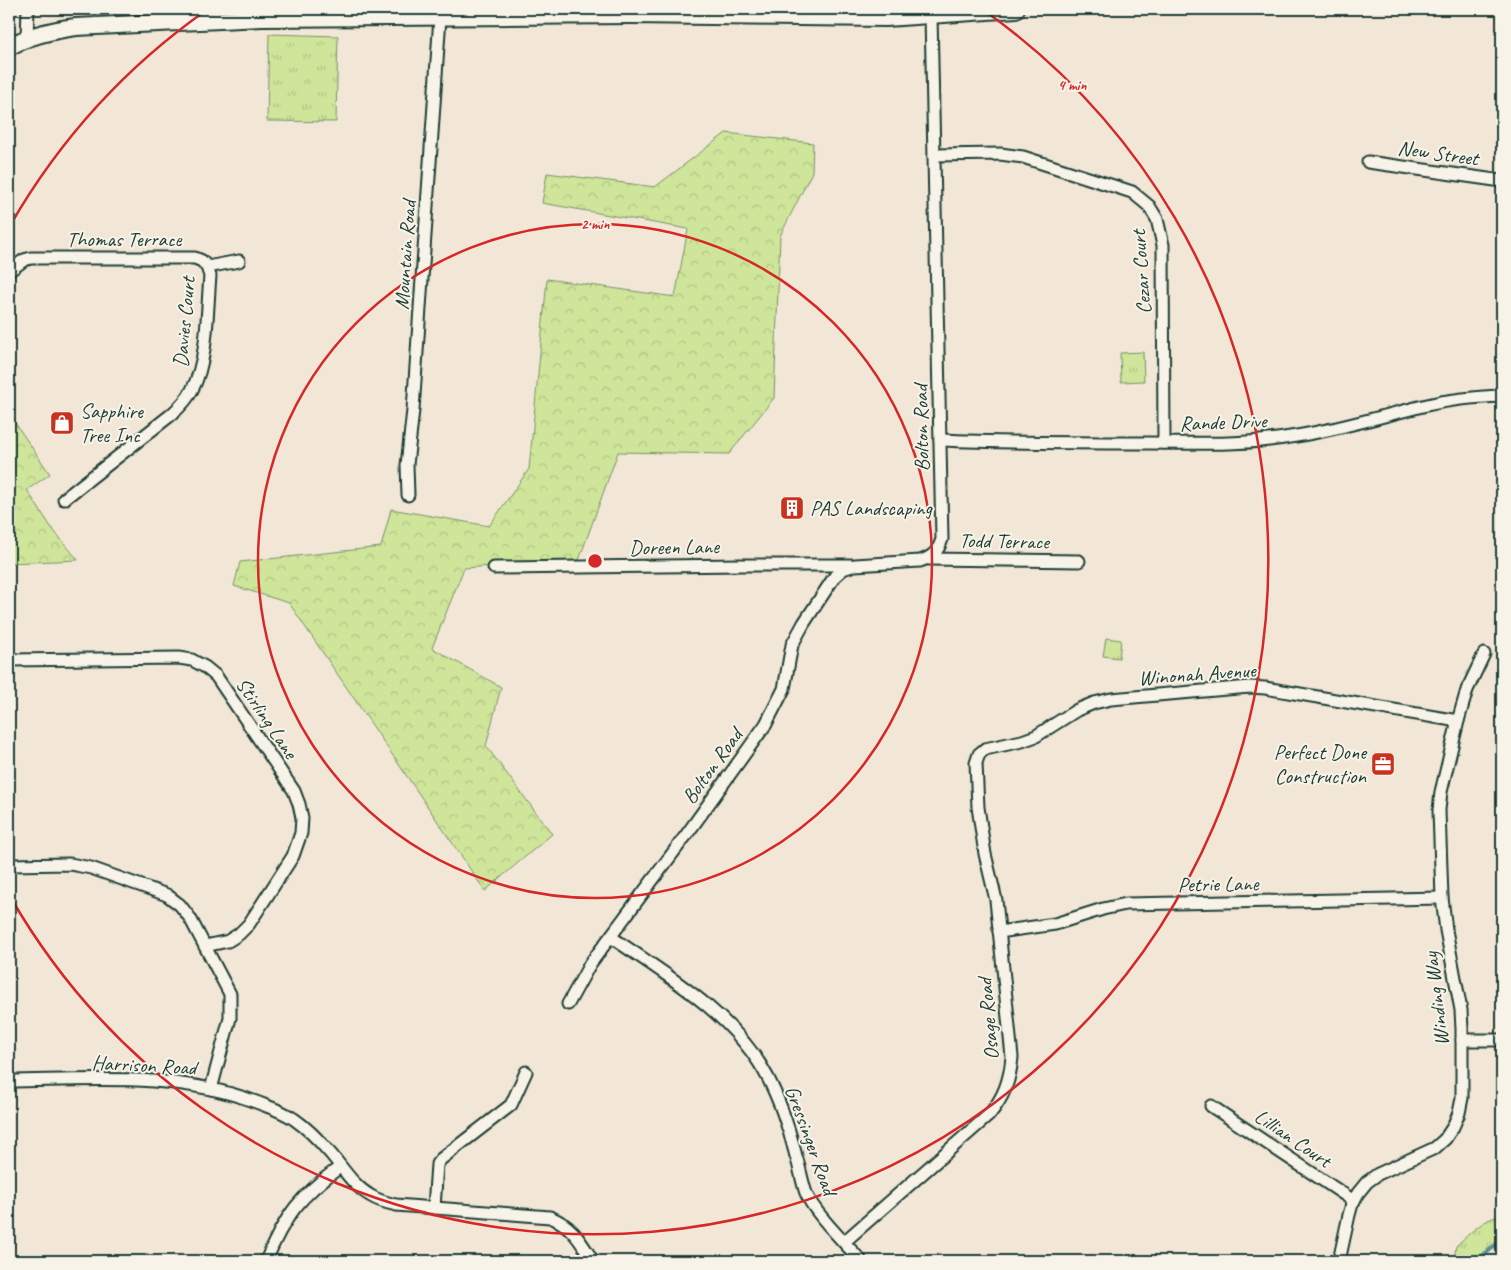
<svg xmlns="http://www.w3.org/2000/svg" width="1511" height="1270" font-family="Caveat,sans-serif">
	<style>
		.grass { fill: url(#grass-tufts); stroke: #769167 }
		.forest { fill: url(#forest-crowns); stroke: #769167 }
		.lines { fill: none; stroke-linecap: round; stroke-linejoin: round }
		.stream { stroke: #5a8e9c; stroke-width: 4.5 }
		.minor-casing { stroke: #1f3d34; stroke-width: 15 }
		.secondary-casing { stroke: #1f3d34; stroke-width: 20 }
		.minor { stroke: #f7f3e8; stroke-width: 11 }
		.secondary { stroke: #f7f3e8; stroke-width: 16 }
		.ring { fill: none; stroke: #d62828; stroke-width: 2.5 }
		.labels { text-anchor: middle; stroke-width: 4; stroke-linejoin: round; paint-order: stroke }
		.street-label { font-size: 21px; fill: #1f3d34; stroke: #f7f3e8 }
		.poi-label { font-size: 21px; fill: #1f3d34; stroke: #f7f3e8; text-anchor: start }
		.centre { fill: #d62828; stroke: #f7f3e8; stroke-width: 2.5 }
		.ring-label { font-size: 15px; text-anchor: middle; font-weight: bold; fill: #d62828; stroke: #f7f3e8; stroke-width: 4; stroke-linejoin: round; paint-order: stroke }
	</style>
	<defs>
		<pattern id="grass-tufts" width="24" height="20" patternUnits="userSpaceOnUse" patternTransform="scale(1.25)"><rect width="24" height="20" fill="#cee59a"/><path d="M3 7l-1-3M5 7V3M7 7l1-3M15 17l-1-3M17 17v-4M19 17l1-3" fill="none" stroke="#b0c585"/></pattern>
		<pattern id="forest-crowns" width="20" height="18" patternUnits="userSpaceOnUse" patternTransform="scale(1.25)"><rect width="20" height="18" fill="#cee59a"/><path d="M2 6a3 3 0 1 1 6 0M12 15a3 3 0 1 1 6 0" fill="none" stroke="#b0c585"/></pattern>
	</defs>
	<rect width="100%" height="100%" fill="#f2e7d6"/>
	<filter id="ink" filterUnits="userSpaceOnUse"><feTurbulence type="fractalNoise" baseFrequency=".02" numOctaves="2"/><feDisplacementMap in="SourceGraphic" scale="10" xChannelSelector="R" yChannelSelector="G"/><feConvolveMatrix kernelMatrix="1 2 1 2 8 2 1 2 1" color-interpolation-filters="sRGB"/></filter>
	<g filter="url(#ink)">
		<g class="grass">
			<path d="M269 34 338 36 336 122 267 121Z"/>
			<path d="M1143 352 1144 381 1121 382 1120 353Z"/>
			<path d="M1106 638 1121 640 1119 658 1103 656Z"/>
			<path d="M1502 1215V1240L1481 1257 1480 1261H1454L1456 1246C1470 1233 1483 1219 1502 1215Z"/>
		</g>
		<g class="forest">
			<path d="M726 133 813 143 812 172 780 236 774 398 729 454 618 452 579 560 464 568 432 648 501 687 486 746 552 834 485 891 289 603 234 586 240 562 381 547 391 509 489 526 529 469 547 279 675 297 688 229 542 203 547 173 655 187Z"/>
			<path d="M9 414 50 474 27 490 51 527 78 560 9 563Z"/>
		</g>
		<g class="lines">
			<path class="stream" d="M1480 1261 1481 1257 1502 1240"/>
			<defs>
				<g id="minor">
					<path d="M27 38 28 9"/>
					<path d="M934 155 1000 154 1023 157 1132 192 1149 206 1157 219 1163 245 1164 443"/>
					<path d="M1368 162 1502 181"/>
					<path d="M9 271 24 260 31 258H195L202 261 207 267 239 261"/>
					<path d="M940 440C1009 443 1078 443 1148 443 1188 443 1229 445 1269 440 1323 434 1374 418 1427 405 1452 399 1477 397 1502 396"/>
					<path d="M408 495 407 465 413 410 440 17"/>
					<path d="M64 499 172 414C180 407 187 400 192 390 208 361 207 309 210 276L207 267"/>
					<path d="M929 559 1079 561"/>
					<path d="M494 568 742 565H851"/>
					<path d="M9 660 179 658 192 660 205 667 216 676 294 791 299 804 302 818 301 833 293 856 249 924 239 934 228 941 205 946"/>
					<path d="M9 865 70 864 91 868 167 895 180 905 190 918 230 994V1018L211 1089"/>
					<path d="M999 932 1055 924 1103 909 1126 904 1442 898"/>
					<path d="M611 937C667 975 736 1016 768 1078 781 1103 789 1129 796 1156 800 1168 802 1182 806 1193 814 1213 846 1244 861 1261"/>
					<path d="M568 1004 590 964 687 834 766 724 784 689 792 645 804 623 835 576 843 569 855 565 920 561C933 557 938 552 942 539L931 15"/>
					<path d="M1462 1040H1502"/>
					<path d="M9 1081C91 1080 177 1072 256 1102 269 1107 283 1111 294 1119 307 1128 319 1140 330 1153 343 1168 353 1186 371 1196 379 1201 387 1203 396 1205L550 1217C573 1226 580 1241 593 1261"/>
					<path d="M1211 1106 1354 1201"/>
					<path d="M434 1208 437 1164 441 1159 511 1105 526 1072"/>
					<path d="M844 1242 989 1115C1004 1097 1010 1080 1012 1057L996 900 985 854 978 807 976 763 979 754 985 749 1022 741 1036 736 1077 710 1094 703 1111 699 1250 687 1265 688 1458 721"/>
					<path d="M266 1261C284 1216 301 1195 340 1167"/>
					<path d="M1339 1261 1349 1215 1352 1204 1358 1193 1367 1182 1378 1174 1435 1148 1445 1139 1453 1127 1459 1113 1462 1098V1029L1461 1010 1446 930 1442 898 1439 810 1441 792 1458 721 1467 690 1484 654"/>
				</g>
				<path id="secondary" d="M9 47C29 35 53 30 76 27L262 18 631 15 886 18 1016 9"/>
			</defs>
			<use href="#minor" class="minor-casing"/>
			<use href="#secondary" class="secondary-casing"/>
			<use href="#minor" class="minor"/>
			<use href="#secondary" class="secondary"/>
		</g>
	</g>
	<g class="ring">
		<circle cx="595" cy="561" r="337"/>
		<path d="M11 224A674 674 0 0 1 208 9M982 9A674 674 0 1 1 11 898"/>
	</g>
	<defs>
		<symbol id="shop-square" viewBox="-11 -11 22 22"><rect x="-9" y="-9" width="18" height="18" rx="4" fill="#c8321e" stroke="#f7f3e8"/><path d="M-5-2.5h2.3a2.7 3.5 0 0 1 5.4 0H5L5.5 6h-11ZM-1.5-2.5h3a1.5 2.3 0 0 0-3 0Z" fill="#fff"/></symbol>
		<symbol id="building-square" viewBox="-11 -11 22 22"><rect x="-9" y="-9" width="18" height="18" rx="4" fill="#c8321e" stroke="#f7f3e8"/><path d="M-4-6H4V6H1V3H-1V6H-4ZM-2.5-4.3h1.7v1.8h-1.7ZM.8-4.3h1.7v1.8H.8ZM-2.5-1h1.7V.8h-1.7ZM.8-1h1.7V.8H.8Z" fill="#fff"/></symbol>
		<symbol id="office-square" viewBox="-11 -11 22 22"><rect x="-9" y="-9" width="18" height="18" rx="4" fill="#c8321e" stroke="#f7f3e8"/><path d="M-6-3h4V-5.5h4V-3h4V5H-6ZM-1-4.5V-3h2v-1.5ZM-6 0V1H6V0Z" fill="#fff"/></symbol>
	</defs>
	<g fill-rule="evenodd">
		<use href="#shop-square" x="48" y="409" width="28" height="28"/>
		<use href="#building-square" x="778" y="494" width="28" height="28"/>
		<use href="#office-square" x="1369" y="750" width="28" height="28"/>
	</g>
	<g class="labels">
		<g class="street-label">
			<text transform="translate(1438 153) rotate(8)" y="7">New Street</text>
			<text x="124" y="246">Thomas Terrace</text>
			<text transform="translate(405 255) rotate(-86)" y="7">Mountain Road</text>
			<text transform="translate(1141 272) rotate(-94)" y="7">Cezar Court</text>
			<text transform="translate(184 322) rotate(-85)" y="7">Davies Court</text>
			<text transform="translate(1223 422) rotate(-2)" y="7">Rande Drive</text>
			<text transform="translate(921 428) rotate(-91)" y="7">Bolton Road</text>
			<text transform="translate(1004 541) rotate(1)" y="7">Todd Terrace</text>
			<text transform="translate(674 547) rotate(-1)" y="7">Doreen Lane</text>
			<text transform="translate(1197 674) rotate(-4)" y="7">Winonah Avenue</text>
			<text transform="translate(267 718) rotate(56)" y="7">Stirling Lane</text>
			<text transform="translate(712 766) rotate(-54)" y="7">Bolton Road</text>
			<text transform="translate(1218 884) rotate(-1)" y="7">Petrie Lane</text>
			<text transform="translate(1436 999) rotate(-97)" y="7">Winding Way</text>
			<text transform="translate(988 1019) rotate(-95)" y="7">Osage Road</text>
			<text transform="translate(144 1065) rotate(3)" y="7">Harrison Road</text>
			<text transform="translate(1293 1138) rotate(34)" y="7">Lillian Court</text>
			<text transform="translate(811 1140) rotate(70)" y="7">Gressinger Road</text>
		</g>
		<g class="poi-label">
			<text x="80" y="418">Sapphire<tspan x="80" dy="24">Tree Inc</tspan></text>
			<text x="810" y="515">PAS Landscaping</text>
			<text x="1366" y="759" text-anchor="end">Perfect Done<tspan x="1366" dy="24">Construction</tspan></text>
		</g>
	</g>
	<circle cx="595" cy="561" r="8" class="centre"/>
	<g class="ring-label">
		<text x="1072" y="90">4 min</text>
		<text x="595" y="229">2 min</text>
	</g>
	<rect width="1511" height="1270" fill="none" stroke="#f7f3e8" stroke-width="30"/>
	<rect x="15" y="15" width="1481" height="1240" fill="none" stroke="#1f3d34" stroke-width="2" filter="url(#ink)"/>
</svg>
